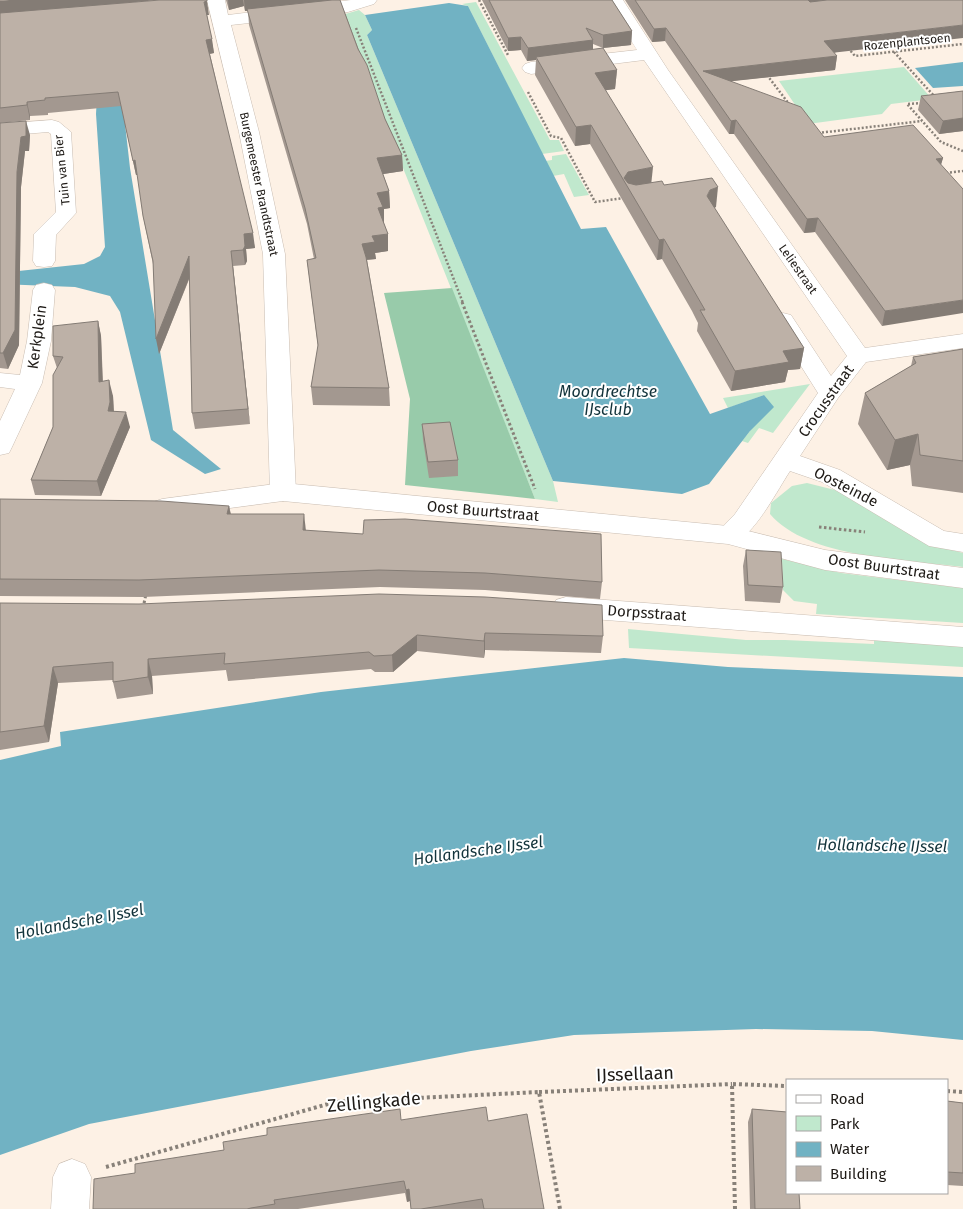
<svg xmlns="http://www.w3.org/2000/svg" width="963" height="1209" font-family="'Fira Sans',sans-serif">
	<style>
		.green { fill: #c0e8cd }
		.forest { fill: #98cbaa }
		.water { fill: #71b2c3 }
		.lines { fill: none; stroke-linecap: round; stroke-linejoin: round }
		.minor-casing { stroke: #c9bdb2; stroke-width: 1 }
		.tertiary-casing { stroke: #c9bdb2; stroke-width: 1 }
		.path-far2 { stroke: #888179; stroke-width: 2.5; stroke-dasharray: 2 2; stroke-linecap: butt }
		.path-far1 { stroke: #888179; stroke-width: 3; stroke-dasharray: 2.5 2.5; stroke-linecap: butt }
		.path { stroke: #888179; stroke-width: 4; stroke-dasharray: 3 3; stroke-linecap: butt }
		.minor { fill: #fff; fill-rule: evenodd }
		.tertiary { fill: #fff; fill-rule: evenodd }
		.wall { fill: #a39890 }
		.shaded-wall { fill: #847c75 }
		.building { fill: #bdb1a7; stroke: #847c75 }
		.labels { text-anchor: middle; stroke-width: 4; stroke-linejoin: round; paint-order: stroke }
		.far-street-label { font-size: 12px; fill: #1e1a16; stroke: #fff }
		.street-label { font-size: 15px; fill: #1e1a16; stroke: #fff }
		.water-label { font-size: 16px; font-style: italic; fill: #12333b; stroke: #fff }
		.near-street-label { font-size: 18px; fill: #1e1a16; stroke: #fff }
	</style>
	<rect width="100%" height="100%" fill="#fdf1e5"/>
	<g class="green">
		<path d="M476 2 550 140H559L564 151 542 154 468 6 462 4Z"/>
		<path d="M359 10 365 15 372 30 367 35 553 481 558 502 535 499 342 15Z"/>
		<path d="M904 67 932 99 891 104 882 114 808 124 779 81Z"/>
		<path d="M566 154 589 195 574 197 564 174 553 176 545 161 552 160V156Z"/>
		<path d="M810 384 773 433 759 428 748 443 742 441 750 431 764 395 728 408 723 398Z"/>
		<path d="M807 483 839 491 923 542 963 553V567C908 560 807 558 770 514L771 503 792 486Z"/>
		<path d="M782 559 841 573 963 588V623L816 614 817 604 794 601 783 590Z"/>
		<path d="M628 629 746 640H785L874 644V637L963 645V667L629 648Z"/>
	</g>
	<path class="forest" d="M452 288 535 499 405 485 410 399 384 293Z"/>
	<g class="water">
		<path d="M449 3 468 6 581 229 606 227 710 414 764 395 774 407 750 431 709 484 682 494 553 481 367 35 372 30 365 15Z"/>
		<path d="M116 44 130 168 173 430 221 469 205 474 151 440 120 312 110 296 75 287 0 284V273L84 264 100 256 105 247 96 114 98 78Z"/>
		<path d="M963 62V86L933 88 915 68Z"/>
		<path d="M624 658 728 667 963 677V1040L872 1031 756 1029 574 1035 471 1051 89 1124 0 1155V760L61 746 60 732 321 692Z"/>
	</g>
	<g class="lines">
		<defs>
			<g id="minor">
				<path d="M207 0H225L228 15 351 0H377L374 4 348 12 231 25 259 132 285 254 296 492 292 498 283 501 274 498 270 492 263 254 239 132Z"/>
				<path d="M605 0H623L668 70 865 348 963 334V348L866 362 838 398 800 456 840 470 944 531 963 534V552L929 546 822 482 790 471C777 491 758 528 738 541 731 545 725 543 719 542L715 535 735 514 818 393 772 320 775 315 783 313 791 315 831 376 847 356 644 60 531 74 525 72 522 68 525 64 531 62 637 50Z"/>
				<path d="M52 120 59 122 71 132 76 213 56 235 55 261 52 266 44 267 36 266 33 261 34 234 56 212 51 134 48 132 0 136V124Z"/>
				<path d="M44 283 52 285 55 290 51 341 42 383 12 447 9 453 0 455V421L15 389 0 387V373L20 375 27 341 33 290 36 285Z"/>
				<path d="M566 597 963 627V647L566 617 556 614 552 607 556 600Z"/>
				<path d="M72 1159 85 1164 91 1177 89 1209H51L53 1177 59 1164Z"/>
			</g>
			<path id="tertiary" d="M283 483 728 526 825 550 963 568V588L825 570 728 544 283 501 162 517 153 514 149 508 153 502 162 499Z"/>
		</defs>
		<use href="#minor" class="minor-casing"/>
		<use href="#tertiary" class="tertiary-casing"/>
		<g class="path-far2">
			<path d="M479 0 508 55"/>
			<path d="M356 28 463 303"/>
			<path d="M848 48 855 56 963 44"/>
			<path d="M894 52 935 97"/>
			<path d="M767 75 789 104"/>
			<path d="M528 92 551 136 561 138 595 202 624 198"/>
			<path d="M922 103 907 104 941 142 963 151"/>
			<path d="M818 133 922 121"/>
			<path d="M946 173 963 171"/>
		</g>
		<g class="path-far1">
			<path d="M462 302 535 489"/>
			<path d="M819 527 865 532"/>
			<path d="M143 608 146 594"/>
		</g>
		<g class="path">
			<path d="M947 1091 963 1092"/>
			<path d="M539 1092 732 1084"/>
			<path d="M106 1167 335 1102 539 1092 560 1209"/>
			<path d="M735 1209 732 1084 787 1086"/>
		</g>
		<use href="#minor" class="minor"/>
		<use href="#tertiary" class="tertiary"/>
	</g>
	<g class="wall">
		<path d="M0 0 209 15H207L214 53 210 54 255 248 246 249 247 261 245 265 233 266 250 424 195 429 192 413 190 277 159 354 153 264 143 216 138 175H136L121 106 48 113V115L30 116V120L0 123Z"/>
		<path d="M226 0H340L385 119 402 155 403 171 383 174 389 191 390 208 384 209V224L388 234V251L375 253 376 259 367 260 389 388 390 406 313 405 311 387 318 347 307 260 314 259 307 224 249 25 248 11H245L244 6 229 10Z"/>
		<path d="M482 0H612L632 31 631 45 603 48 593 44V50L617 70 615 89 605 90 651 183 664 185 716 207 714 208 804 348 800 369 788 370 785 382 731 391 697 331 698 323 692 311 662 259 657 260 590 144 575 146 535 75 536 60 527 61 521 50 508 51Z"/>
		<path d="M625 0H963L834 53 837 56 835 70 731 81 824 137 943 158 882 326 815 232 804 233 734 134H729L665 41 652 42Z"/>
		<path d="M963 91V131L939 134 918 110 921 96Z"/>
		<path d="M0 123 30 135 29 151H25L21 187 19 345 8 369 0 368Z"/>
		<path d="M98 321 101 336 103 381 113 396 114 412 130 427 101 496 35 495 31 480 53 427 57 368 53 356Z"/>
		<path d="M963 349V493L912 486 910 465 887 470 858 424 865 393 911 366 913 357Z"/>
		<path d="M422 424 458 460V476L429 478 423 440Z"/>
		<path d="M0 499 229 506 231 514 306 531 602 582 600 599 485 590 380 587 143 597 0 596Z"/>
		<path d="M746 550 783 587 780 603 745 601 743 566Z"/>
		<path d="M0 603 603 636 601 653 485 650 484 658 417 651 393 672H375L371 669 228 681 226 670 152 676 153 694 117 699 113 682V680L58 683 49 742 0 750Z"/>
		<path d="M947 1101 963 1103V1186L947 1185Z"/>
		<path d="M752 1109 786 1112 787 1110V1193L800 1209H750L748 1122Z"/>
		<path d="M401 1120 488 1121 544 1209H411L410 1201 407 1202 405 1193 298 1209H93L135 1173 224 1150Z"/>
	</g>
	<g class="shaded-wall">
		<path d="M9 0H158L0 15V1Z"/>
		<path d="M228 0H243L244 6 229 10Z"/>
		<path d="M244 0H336L245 11Z"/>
		<path d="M805 0H831L808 3Z"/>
		<path d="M207 1 209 15H206L204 2Z"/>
		<path d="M963 25V38L822 54 824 41Z"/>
		<path d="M666 28 665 41 652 42 654 29Z"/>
		<path d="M632 31 631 45 603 48V35Z"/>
		<path d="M521 37V50L508 51V38Z"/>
		<path d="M212 39 214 53 208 54 206 40Z"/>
		<path d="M593 40V53L536 57V60L527 61 528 48Z"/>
		<path d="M837 56 835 70 706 84 703 71Z"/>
		<path d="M617 70 615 89 593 92 595 73Z"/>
		<path d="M27 102 30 116V120L27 105Z"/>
		<path d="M963 118V131L939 134 943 121Z"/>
		<path d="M736 120 734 134H729L731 121Z"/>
		<path d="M26 121 30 135 29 151H25L21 187 19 345 8 369 3 353 17 172 21 137Z"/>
		<path d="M591 125 590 144 575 146 576 127Z"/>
		<path d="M402 155 403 171 377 175V158Z"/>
		<path d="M943 158 939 172 936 159Z"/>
		<path d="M135 160 138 175H136L133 161Z"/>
		<path d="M653 167 651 186 630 191 624 178 628 172Z"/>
		<path d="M718 187 716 207 708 210 707 196 710 190Z"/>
		<path d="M389 191 390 208 384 209V224L379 225 377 193Z"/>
		<path d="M818 218 815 232 804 233 807 219Z"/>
		<path d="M253 233 255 248 246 249 247 261 245 265 243 250 244 234Z"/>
		<path d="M388 234V251L375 253 376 259 363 260 362 244 372 236Z"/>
		<path d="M664 239 662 259 657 260 659 240Z"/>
		<path d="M231 251 233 266 250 424 248 409Z"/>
		<path d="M189 256 192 271 159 354 156 339Z"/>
		<path d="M963 300V313L882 326 885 311Z"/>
		<path d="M98 321 101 336 103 397 99 382Z"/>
		<path d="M804 348 800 369 788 370 785 382 731 391 735 371 783 351Z"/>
		<path d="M109 380 113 396 114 417 108 411Z"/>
		<path d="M126 412 130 427 101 496 97 481Z"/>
		<path d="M918 434 910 465 887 470 895 440Z"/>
		<path d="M229 506 232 523 227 514Z"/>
		<path d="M304 514 306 531 303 530Z"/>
		<path d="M485 633V650L484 658V641Z"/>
		<path d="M417 635V651L393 672 392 655Z"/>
		<path d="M148 659 152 676 153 694 148 677Z"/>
		<path d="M53 667 58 683 49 742 44 726Z"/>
		<path d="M409 1189 410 1201 407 1202 406 1190Z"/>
	</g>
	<g class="building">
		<path d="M160 0H207V1L204 2 212 39 206 40 253 233 244 234 245 246 243 250 231 251 248 409 192 413 189 256 156 339 153 261 143 216 135 160 133 161 118 92 45 98V100L27 102V105L0 108V13Z"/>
		<path d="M332 0H340L358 49 367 65 385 119 402 155 377 158 389 191 377 193 383 207 378 208 388 234 372 236 375 242 362 244 366 257 389 388 311 387 318 345 307 260 316 258 305 208 247 9Z"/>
		<path d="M489 0H612L632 31 603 35 586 28 593 40 528 48 521 37 508 38Z"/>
		<path d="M635 0H808L810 2 827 0H963V25L824 41 837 56 703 71 801 107 824 137 913 125 943 158 936 159 963 189V300L885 311 818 218 807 219 736 120 731 121 666 28 654 29Z"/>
		<path d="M603 48 617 70 595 73 653 167 628 172 624 178 628 183 636 185 662 181 664 185 712 178 718 187 710 190 707 196 804 348 783 351 789 362 735 371 700 310H705L664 239 659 240 591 125 576 127 536 57Z"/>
		<path d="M963 91V118L943 121 921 96Z"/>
		<path d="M26 121V136L21 137 17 172 15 330 3 353H0V123Z"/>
		<path d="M98 321 99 382 109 380 110 402 108 411 126 412 97 481 31 480 53 427V375L63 357 53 356V326Z"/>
		<path d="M963 349V461L920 455 918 434 895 440 865 393 916 363 913 357Z"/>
		<path d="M450 422 458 460 428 462 422 424Z"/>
		<path d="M0 499 161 501 229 506 227 514H304L303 530 363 534 364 520 405 519 601 534 602 582 485 573 379 570 139 580 0 579Z"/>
		<path d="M746 550 781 552 783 587 748 585Z"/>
		<path d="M379 594 485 597 602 605 603 636 485 633 484 641 417 635 392 655 374 656 369 652 224 664 225 653 148 659V677L113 682V662L53 667 44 726 0 732V603L139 604Z"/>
		<path d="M947 1101 963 1103V1173L947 1172Z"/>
		<path d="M486 1107 488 1121 527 1114 544 1209H484L482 1199 421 1209H411L409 1189 406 1190 404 1181 274 1200 275 1204 251 1208 247 1209H93L94 1179 135 1173V1164L224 1150 223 1142 267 1135V1128L400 1109 401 1120Z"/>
		<path d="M752 1109 787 1112V1193H799L800 1209H755Z"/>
	</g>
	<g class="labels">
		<g class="far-street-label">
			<text transform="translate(907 42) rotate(-6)" y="4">Rozenplantsoen</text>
			<text transform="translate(62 170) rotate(-96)" y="4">Tuin van Bier</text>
			<text transform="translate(259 184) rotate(78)" y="4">Burgemeester Brandtstraat</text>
			<text transform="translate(798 269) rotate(55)" y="4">Leliestraat</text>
		</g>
		<g class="street-label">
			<text transform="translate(37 337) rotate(-82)" y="5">Kerkplein</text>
			<text transform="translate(826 401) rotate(-55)" y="5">Crocusstraat</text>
			<text transform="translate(846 487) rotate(27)" y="5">Oosteinde</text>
			<text transform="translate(483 511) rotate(5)" y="5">Oost Buurtstraat</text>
			<text transform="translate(884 567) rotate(8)" y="5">Oost Buurtstraat</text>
			<text transform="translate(647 613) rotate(4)" y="5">Dorpsstraat</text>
		</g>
		<g class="water-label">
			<text x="608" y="397">Moordrechtse<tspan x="608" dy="18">IJsclub</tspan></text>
			<text transform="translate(882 845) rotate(1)" y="6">Hollandsche IJssel</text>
			<text transform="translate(478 850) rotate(-8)" y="6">Hollandsche IJssel</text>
			<text transform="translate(79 921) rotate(-11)" y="6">Hollandsche IJssel</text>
		</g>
		<g class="near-street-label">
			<text transform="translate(635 1074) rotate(-2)" y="6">IJssellaan</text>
			<text transform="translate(374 1102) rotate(-5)" y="6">Zellingkade</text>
		</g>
	</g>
	<rect x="786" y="1079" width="162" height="115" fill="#ffffff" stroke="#a5a3a2"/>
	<rect x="796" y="1095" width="25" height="8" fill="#ffffff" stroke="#a5a3a2"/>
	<text x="830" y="1104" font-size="15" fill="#1e1a16">Road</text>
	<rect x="796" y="1116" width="25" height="15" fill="#c0e8cd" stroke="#a5a3a2"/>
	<text x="830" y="1129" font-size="15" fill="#1e1a16">Park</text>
	<rect x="796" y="1142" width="25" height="15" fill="#71b2c3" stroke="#a5a3a2"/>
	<text x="830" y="1154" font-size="15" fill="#1e1a16">Water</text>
	<rect x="796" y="1166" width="25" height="15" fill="#bdb1a7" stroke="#a5a3a2"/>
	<text x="830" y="1179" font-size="15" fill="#1e1a16">Building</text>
</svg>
